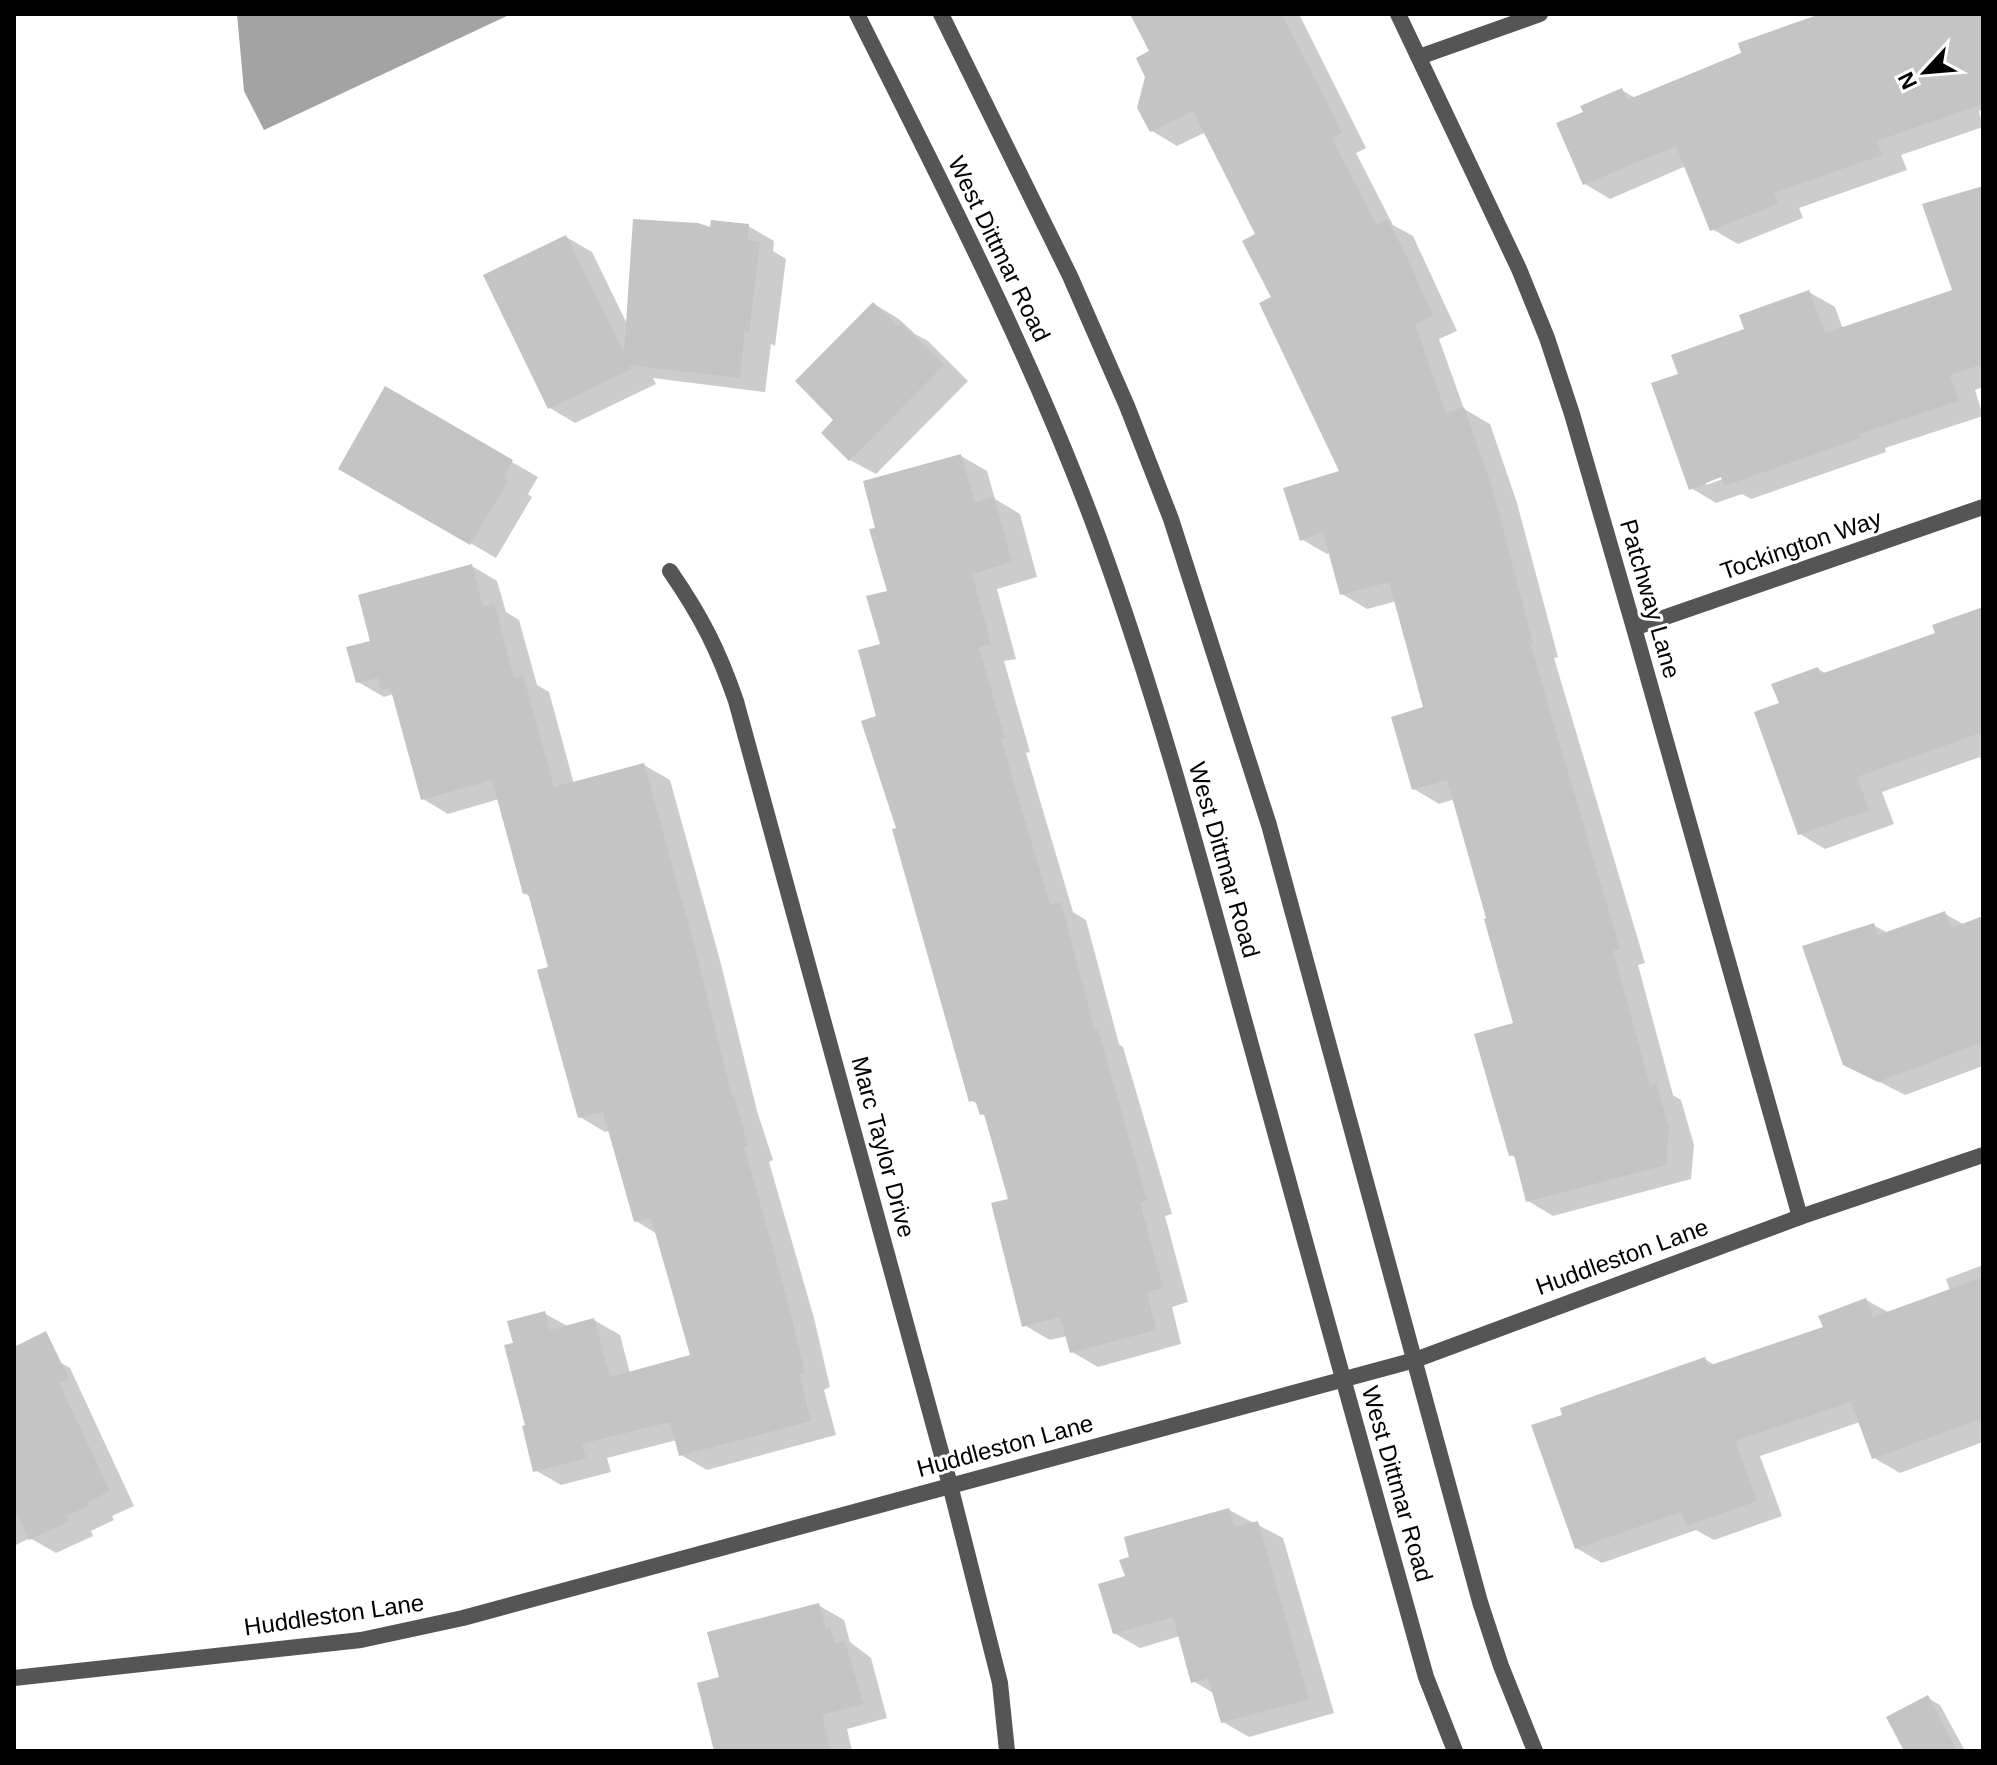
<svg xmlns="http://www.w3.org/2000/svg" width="1997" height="1765" font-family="Helvetica,sans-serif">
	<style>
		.water { fill: #a3a3a3 }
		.shadow { fill: #0003; fill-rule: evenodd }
		.building { fill: #c4c4c4 }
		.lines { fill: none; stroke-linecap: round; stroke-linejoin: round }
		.minor { stroke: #555; stroke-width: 16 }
		.tertiary { stroke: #555; stroke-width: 16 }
		.labels { text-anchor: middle; stroke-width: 6; stroke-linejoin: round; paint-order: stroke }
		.street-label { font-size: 24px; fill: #000; stroke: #fff }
	</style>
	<rect width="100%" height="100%" fill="#fff"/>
	<path class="water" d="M237 14H511L264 130 244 91Z"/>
	<g class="shadow">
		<path d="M1133 14H1299L1366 148 1356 153 1393 225 1413 236 1457 331 1439 339 1464 409 1490 424 1517 503 1558 657 1554 658 1645 963 1638 965 1673 1095 1681 1100 1694 1145 1691 1179 1553 1216 1528 1201 1516 1158 1511 1155 1515 1024 1455 799 1439 804 1414 789 1426 709 1397 601 1367 609 1342 594 1330 553 1327 554 1301 539 1342 472 1258 235 1206 132 1177 146 1152 131V52Z"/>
		<path d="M1826 14H1983V110L1979 111 1983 127 1901 155 1907 170 1799 208 1803 218 1738 244 1712 229 1686 166 1610 199 1585 184 1586 113 1622 90 1635 98 1744 54Z"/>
		<path d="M1983 188V387L1975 390 1983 416 1885 448 1886 452 1751 499 1742 494 1716 503 1691 488 1680 375 1809 292 1835 307 1843 329 1954 291ZM1730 472 1731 476 1706 485V481Z"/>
		<path d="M748 226 774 241 773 251 786 259 775 346 771 344 765 392 653 378 656 384 575 423 550 408 566 237 592 252 628 326 712 229Z"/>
		<path d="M874 304 899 319 915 334 928 341 968 381 876 474 850 460 836 420Z"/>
		<path d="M386 389 538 477 528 494 532 497 496 558 341 468Z"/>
		<path d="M961 456 987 471 995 499 1020 514 1037 577 997 589 1016 659 1004 661 1030 752 1026 753 1073 912 1086 920 1119 1044 1123 1047 1172 1214 1165 1216 1188 1302 1172 1307 1181 1344 1098 1367 1072 1352 1067 1336 1050 1340 1024 1325 1011 1200 986 1116 981 1114 979 1105 970 1100 898 829 878 718 882 646 889 593 878 529Z"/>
		<path d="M472 566 497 581 506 612 519 620 537 685 549 692 574 784 644 765 670 780 721 964 757 1111 773 1160 769 1162 814 1318 830 1387 824 1390 836 1435 707 1470 681 1455 677 1440 607 1458 611 1472 561 1485 535 1470 515 1344 544 1313 569 1327 594 1320 620 1335 630 1373 693 1356 657 1234 636 1221 610 1131 605 1132 580 1117 551 969 531 897 524 893 499 799 448 814 423 799 393 694 384 697 358 682 372 642Z"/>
		<path d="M1983 613V767L1980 757 1882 792 1894 824 1825 849 1800 834 1781 704 1818 669 1827 674 1938 634Z"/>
		<path d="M1945 914 1965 925 1983 919V1066L1905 1095 1845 1064 1873 925 1888 933Z"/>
		<path d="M1983 1265V1442L1900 1473 1874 1458 1860 1422 1760 1456 1782 1516 1714 1540 1696 1530 1602 1563 1576 1548 1705 1359 1716 1366 1825 1328 1866 1300 1890 1313 1950 1291 1946 1279Z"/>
		<path d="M44 1353 70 1368 134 1506 112 1516 114 1520 91 1531 93 1536 56 1553 30 1538 14 1546V1367Z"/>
		<path d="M1229 1510 1283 1538 1334 1713 1249 1737 1223 1722 1215 1694 1193 1681 1180 1636 1140 1648 1114 1633 1127 1578Z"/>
		<path d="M818 1605 844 1620 850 1642 871 1658 887 1718 847 1729 852 1751H716L722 1679Z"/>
		<path d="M1928 1698 1940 1705 1964 1749 1906 1751Z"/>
	</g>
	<g class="building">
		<path d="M1130 14H1282L1342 133 1332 138 1376 225 1387 219 1405 253 1433 316 1415 324 1446 413 1464 407 1492 487 1533 643H1530L1620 949 1613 951 1650 1085 1656 1083 1669 1129 1666 1165 1526 1202 1514 1155 1509 1156 1474 1034 1513 1023 1484 919 1486 918 1447 780 1412 790 1391 717 1423 707 1389 582 1340 595 1323 532 1300 541 1283 488 1339 471 1259 303 1271 297 1242 241 1255 234 1193 111 1150 132 1137 108 1145 77 1136 58 1149 51Z"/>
		<path d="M1820 14H1983V104L1877 141 1882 155 1774 193 1778 204 1710 231 1676 146 1583 185 1556 123 1583 112 1580 106 1622 88 1627 100 1741 53 1738 43Z"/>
		<path d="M1983 186V364L1950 375 1959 401 1860 434 1861 438 1724 486 1721 477 1689 490 1651 383 1678 374 1671 355 1744 329 1739 315 1809 290 1825 333 1952 290 1922 204Z"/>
		<path d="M633 219 698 223 710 227 711 220 749 224 748 240 760 242 749 334 745 330 740 378 629 365 632 369 548 409 483 275 566 235 624 353Z"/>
		<path d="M873 302 899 327 902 324 944 365 849 461 821 433 833 420 795 381Z"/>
		<path d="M385 386 513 460 504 478 508 481 470 545 338 469Z"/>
		<path d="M961 454 975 502 994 497 1012 562 972 574 991 644 979 647 1005 738 1001 739 1050 905 1061 902 1095 1031 1098 1030 1147 1200 1140 1202 1163 1288 1147 1292 1156 1330 1070 1353 1060 1317 1022 1327 991 1203 1008 1199 984 1114 980 1115 975 1100 969 1102 892 829 896 828 861 721 876 716 858 650 880 644 866 596 887 591 869 529 875 528 863 481Z"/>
		<path d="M472 564 483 607 494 603 514 678 523 675 554 787 644 763 695 948 732 1096 734 1095 748 1146 744 1147 788 1302 805 1373 799 1375 811 1421 679 1456 670 1422 582 1444 586 1458 533 1472 522 1426 525 1425 504 1345 513 1343 507 1321 545 1311 550 1330 594 1318 610 1377 690 1355 651 1218 634 1222 603 1112 578 1118 537 970 548 967 528 893 523 894 492 780 421 800 390 687 381 690 378 678 356 683 346 647 370 641 358 595Z"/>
		<path d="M1983 607V732L1857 777 1869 810 1798 835 1754 712 1779 703 1771 684 1818 667 1821 674 1935 633 1932 625Z"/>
		<path d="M1945 911 1951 928 1983 916V1042L1878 1082 1843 1065 1802 946 1874 923 1878 935Z"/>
		<path d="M1983 1277V1418L1872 1459 1851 1402 1735 1441 1757 1501 1687 1526 1681 1512 1575 1549 1531 1425 1562 1415 1560 1408 1705 1357 1708 1366 1823 1327 1818 1316 1866 1298 1873 1317Z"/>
		<path d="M46 1331 69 1379 59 1383 110 1491 88 1502 89 1506 66 1516 69 1521 29 1540 14 1508V1347Z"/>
		<path d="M1229 1508 1235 1527 1258 1521 1309 1699 1221 1723 1208 1678 1191 1683 1173 1617 1113 1634 1098 1584 1125 1576 1119 1560 1129 1557 1124 1537Z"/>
		<path d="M819 1603 826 1629 830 1628 835 1643 845 1641 863 1704 822 1715 831 1751H714L697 1683 719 1677 707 1632Z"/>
		<path d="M1928 1695 1957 1751H1904L1886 1717Z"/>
	</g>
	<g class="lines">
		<g class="minor">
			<path d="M1398 14 1519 269 1547 338 1572 414 1634 628 1800 1217"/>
			<path d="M1419 57 1540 14"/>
			<path d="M670 571C701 616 718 649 736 701L950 1485 1000 1683 1007 1751"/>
			<path d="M1634 628 1983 507"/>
			<path d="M14 1678 361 1640 463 1618 1415 1360 1800 1217 1983 1155"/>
		</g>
		<g class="tertiary">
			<path d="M857 14C943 186 1032 356 1098 536 1159 703 1204 874 1251 1045 1309 1256 1367 1466 1426 1677L1455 1751"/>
			<path d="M941 14 1070 276 1127 406 1171 519 1269 825 1480 1602 1501 1666 1535 1751"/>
		</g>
	</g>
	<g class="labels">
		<g class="street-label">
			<text transform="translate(999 249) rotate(64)" y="8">West Dittmar Road</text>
			<text transform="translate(1801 545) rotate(-19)" y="8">Tockington Way</text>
			<text transform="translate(1650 599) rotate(74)" y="8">Patchway Lane</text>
			<text transform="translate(1224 860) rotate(74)" y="8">West Dittmar Road</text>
			<text transform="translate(883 1147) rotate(75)" y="8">Marc Taylor Drive</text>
			<text transform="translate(1622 1257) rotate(-20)" y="8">Huddleston Lane</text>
			<text transform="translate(1005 1446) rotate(-15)" y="8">Huddleston Lane</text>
			<text transform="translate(1397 1484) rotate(74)" y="8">West Dittmar Road</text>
			<text transform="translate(334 1615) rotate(-8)" y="8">Huddleston Lane</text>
		</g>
	</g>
	<rect width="1997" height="1765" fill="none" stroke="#000000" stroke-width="32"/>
	<g transform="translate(1925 72) rotate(244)" stroke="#ffffff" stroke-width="6" paint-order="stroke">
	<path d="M0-6L14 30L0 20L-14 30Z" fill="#000000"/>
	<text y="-12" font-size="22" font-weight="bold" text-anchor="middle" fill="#000000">N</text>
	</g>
</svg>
